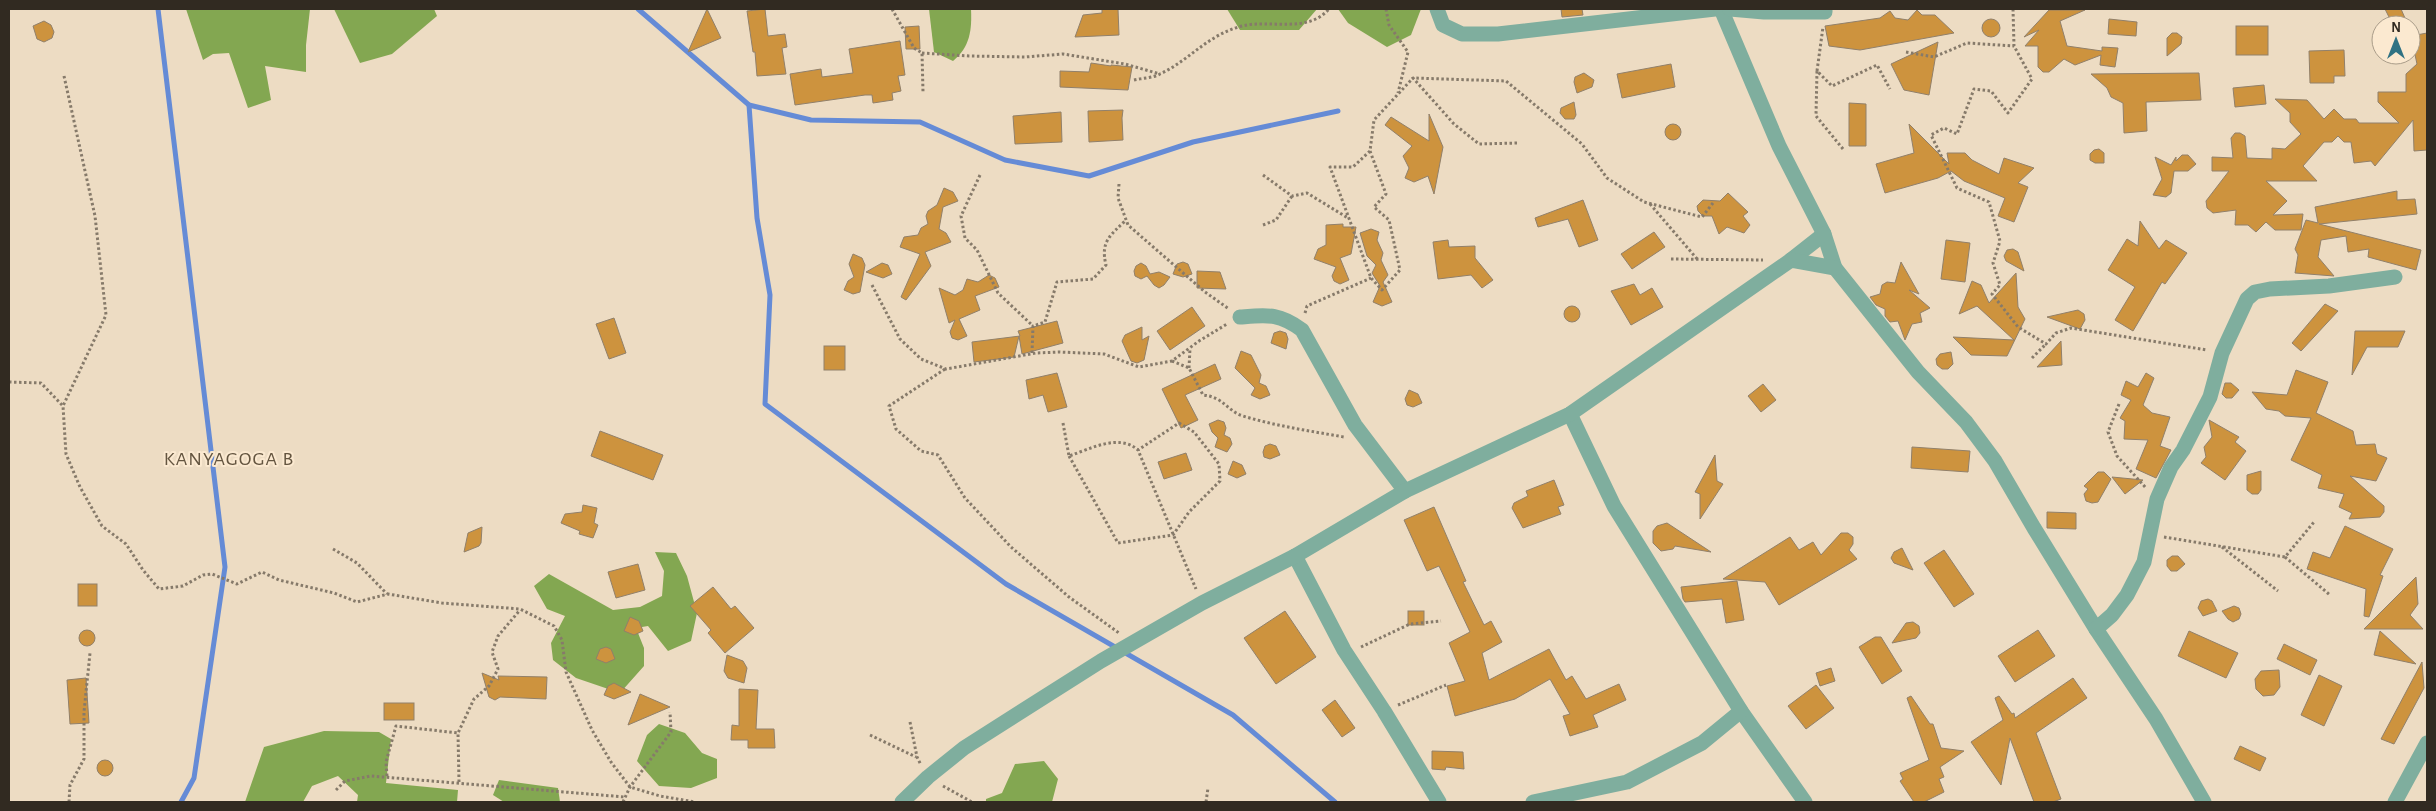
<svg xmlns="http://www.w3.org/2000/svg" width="2436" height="811" font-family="'Alegreya Sans',sans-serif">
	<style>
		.forest { fill: #83a751 }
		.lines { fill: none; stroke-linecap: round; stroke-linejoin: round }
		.stream { stroke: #658bd6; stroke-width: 5 }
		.building { fill: #cd933e; stroke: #91806a }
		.path { stroke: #867a6a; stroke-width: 3; stroke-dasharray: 2.5 2.5; stroke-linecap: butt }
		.street { stroke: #7fae9e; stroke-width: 15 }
		.labels { text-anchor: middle; stroke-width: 4; stroke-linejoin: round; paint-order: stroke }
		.quarter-label { font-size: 20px; letter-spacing: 1px; fill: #645540; stroke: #fbe9d0 }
	</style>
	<rect width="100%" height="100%" fill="#eddcc3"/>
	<g class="forest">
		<path d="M186 9H310L306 45V72L265 66 271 100 248 108 229 53 213 54 203 60Z"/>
		<path d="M334 9H434L437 16 392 54 360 63Z"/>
		<path d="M929 9H971C972 30 970 47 953 61L934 52Z"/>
		<path d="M1227 9H1317L1299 30H1240Z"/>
		<path d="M1338 9H1421L1411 35 1387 47 1348 23Z"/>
		<path d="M655 552 676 553 687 576 697 613 691 641 668 651 648 626 636 628 644 648V666L620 693 576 678 553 660 551 643 565 616 547 609 534 586 549 574 613 610 640 607 662 596 664 571Z"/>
		<path d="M659 724 685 733 702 753 717 759V778L691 788 659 786 637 761 647 735Z"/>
		<path d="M324 731 379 732 391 739 386 783 458 790 457 802H357L358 795 338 776 312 786 303 802H245L264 747Z"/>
		<path d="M1044 761 1058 779 1052 802H986V799L1002 793 1015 764Z"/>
		<path d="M499 780 558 788 560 802H504L493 795Z"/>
	</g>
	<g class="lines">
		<g class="stream">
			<path d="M158 9 225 567 194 778 181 802"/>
			<path d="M638 9 749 105 811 120 920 122 1005 160 1089 176 1193 142 1338 111"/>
			<path d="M749 105 757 218 770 295 765 404 1006 584 1233 715 1335 802"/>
		</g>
	</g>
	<g class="building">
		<path d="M707 9 721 38 688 52Z"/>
		<path d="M765 9 768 36 785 34 787 47 782 48 786 74 757 76 755 52H753L747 11Z"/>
		<path d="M1102 9H1118L1119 35 1075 37 1083 15 1102 13Z"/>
		<path d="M1561 9H1582L1583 15 1562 17Z"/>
		<path d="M2385 9H2401L2408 25H2393Z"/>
		<path d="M1917 10 1922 15H1935L1954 33 1860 50 1829 46 1825 26 1880 18 1890 11 1895 18 1908 20Z"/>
		<path d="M2049 10H2085L2060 21 2067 46 2102 51V47L2118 48 2115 67 2100 65 2101 55 2075 65 2064 59 2049 72H2043L2038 67V46H2025L2039 30 2024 37Z"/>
		<circle cx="1991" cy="28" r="9"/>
		<path d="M2109 19 2137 22 2136 36 2108 34Z"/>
		<path d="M44 21 51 25 54 32 52 38 44 42 37 39 33 26Z"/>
		<path d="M919 26 920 49H906L905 27Z"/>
		<rect x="2236" y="26" width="32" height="29"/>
		<path d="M2172 33H2177L2182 37 2181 44 2167 56V38Z"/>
		<path d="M2427 33V150L2414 151 2413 120 2375 166 2371 161 2354 163 2351 142H2344L2338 136 2332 142H2324L2303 166 2317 181H2266L2287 201 2273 215 2303 214 2301 230H2275L2266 222 2256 232 2248 225H2235L2236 210 2213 213 2207 208 2206 201 2229 171H2212V157L2233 158 2231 138 2235 133H2240L2245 136 2247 158 2272 159V148L2285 149 2301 134 2290 122V113L2275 99 2307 100 2324 119 2334 109 2344 119H2356L2359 123H2399L2378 102V92H2406V74L2417 64 2411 36Z"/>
		<path d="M900 41 905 75 898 76 901 91 892 93 893 100 873 103 872 95H865L795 105 790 74 821 69 822 77 853 73 849 49Z"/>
		<path d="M1938 42 1929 95 1904 90 1891 64Z"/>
		<path d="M2344 50 2345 76H2334V83H2310L2309 51Z"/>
		<path d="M1091 63 1111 66V65L1132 67 1128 90 1060 87V71L1089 72Z"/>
		<path d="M1671 64 1675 87 1622 98 1617 74Z"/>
		<path d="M1584 73 1594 80 1592 87 1577 93 1574 82 1575 77Z"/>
		<path d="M2199 73 2201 100 2146 102 2147 131 2124 133 2123 103 2111 97 2107 88 2091 74Z"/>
		<path d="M2264 85 2266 104 2235 107 2233 88Z"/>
		<path d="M1574 102 1576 115 1574 119H1565L1560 113 1561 108Z"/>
		<path d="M1849 103 1866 104V146H1849Z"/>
		<path d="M1123 110 1122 118 1123 140 1089 142 1088 111Z"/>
		<path d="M1061 112 1062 142 1015 144 1013 116Z"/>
		<path d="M1429 114 1443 147 1434 194 1428 176 1414 182 1405 178 1409 168 1403 156 1412 146 1385 125 1391 117 1429 141Z"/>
		<path d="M1909 124 1949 164 1947 153H1965L1972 160 1999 174 2004 158 2034 168 2018 183 2028 187 2014 222 1998 216 2005 198 1964 181 1951 171 1938 178 1885 193 1876 164 1914 153Z"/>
		<circle cx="1673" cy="132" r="8"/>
		<path d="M2099 149 2104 153V163H2095L2090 160V154L2094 150Z"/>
		<path d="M2182 155H2188L2196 164 2188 171H2174L2171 193 2166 197 2153 195 2162 179 2155 157 2171 165 2176 157V161Z"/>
		<path d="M944 188 953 192 958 201 943 207 939 229 946 233 951 242 925 252 931 266 906 300 901 297 920 254 900 247 904 237 918 235 921 228 928 224 926 216 928 211 937 205Z"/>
		<path d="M2397 191V200L2415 199 2417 214 2319 224 2421 250 2416 270 2368 257 2369 249 2348 252 2346 236 2321 240 2318 257 2334 276 2295 273 2298 255 2295 249 2306 220 2318 223 2315 207Z"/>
		<path d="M1728 193 1748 212 1743 216 1750 225 1744 233 1727 227 1719 234 1712 216H1703L1698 211 1697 206 1703 200 1720 201Z"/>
		<path d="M1583 200 1598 240 1579 247 1568 219 1538 227 1535 218Z"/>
		<path d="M2140 221 2159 249 2166 240 2187 253 2165 284 2162 282 2133 331 2115 320 2135 287 2108 270 2127 239 2138 246Z"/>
		<path d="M1343 224V227H1356L1351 254 1340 258 1349 280 1340 284 1334 281 1332 276 1336 267 1314 259 1318 249 1326 245V225Z"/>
		<path d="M1371 229 1379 232 1377 240 1383 253 1381 260 1388 275 1383 282 1392 302 1382 306 1373 302 1380 286 1372 273 1376 265 1367 256 1360 233Z"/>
		<path d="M1654 232 1665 247 1632 269 1621 254Z"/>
		<path d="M1448 240 1449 247 1475 246V258L1493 280 1482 288 1471 275 1438 279 1433 242Z"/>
		<path d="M1946 240 1970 243 1965 282 1941 279Z"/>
		<path d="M2013 249 2018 252 2024 271 2006 261 2004 256 2007 250Z"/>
		<path d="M853 254 862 258 865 265 860 292 853 294 844 290 848 281 854 277 849 264Z"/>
		<path d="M1183 262 1188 264 1192 274 1183 277 1173 274 1177 264Z"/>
		<path d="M1901 262 1919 294 1909 290 1930 308 1920 313 1922 322 1912 324 1905 340 1898 321 1890 322 1885 316V309L1876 305 1870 297 1880 294 1882 285 1887 282 1895 283Z"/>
		<path d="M882 263 888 265 892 274 883 278 866 272Z"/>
		<path d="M1141 263 1146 266 1150 274 1159 272 1170 277 1164 285 1159 288 1154 285 1147 276 1141 279 1135 276 1134 271 1136 266Z"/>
		<path d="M1197 271 1220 272 1226 289 1197 288Z"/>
		<path d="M2016 273 2018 307 2025 319 2007 356 1971 355 1953 337 2014 340 1977 306 1959 314 1972 281 1981 285 1989 303Z"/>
		<path d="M989 275 995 278 999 287 975 296 980 310 959 319 967 336 958 340 952 338 950 332 955 320 949 323 939 288 955 295 963 290 967 279 978 282Z"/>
		<path d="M1634 284 1640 295 1652 288 1663 307 1631 325 1611 291Z"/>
		<path d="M2325 304 2338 311 2301 351 2292 343Z"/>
		<circle cx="1572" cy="314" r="8"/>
		<path d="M1192 307 1205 326 1170 350 1157 331Z"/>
		<path d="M2078 310 2084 314 2085 320 2080 329 2047 317Z"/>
		<path d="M614 318 626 353 609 359 596 324Z"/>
		<path d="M1057 321 1063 343 1022 354 1019 336 1014 357 974 362 972 342 1020 336 1018 331Z"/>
		<path d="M1142 327V340L1149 336 1144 360 1137 363 1131 361 1122 341 1125 335Z"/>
		<path d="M1280 331 1286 333 1288 339 1286 349 1271 343 1274 333Z"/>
		<path d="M2355 331H2405L2398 347H2367L2352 375Z"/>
		<path d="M2061 341 2062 365 2037 367Z"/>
		<rect x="824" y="346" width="21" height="24"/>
		<path d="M1241 351 1251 355 1261 375 1259 383 1266 386 1270 395 1260 399 1251 395 1255 388 1235 368Z"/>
		<path d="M1951 352 1953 364 1948 369H1942L1937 365 1936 359 1940 354Z"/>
		<path d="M1215 364 1221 379 1185 395 1198 420 1181 428 1162 389Z"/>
		<path d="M2296 370 2328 382 2316 413 2353 431 2356 445 2375 444 2377 454 2387 458 2376 481 2350 476 2384 506V512L2380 517 2349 519 2352 513 2339 507 2344 494 2318 488 2322 475 2291 460 2311 418 2285 416 2279 411 2266 409 2252 392 2287 395Z"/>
		<path d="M1057 373 1067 407 1048 412 1043 395 1029 399 1026 380Z"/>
		<path d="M2146 373 2154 378 2143 405 2152 413 2170 417 2160 446 2171 450 2156 478 2136 469 2148 440 2124 439 2125 421 2120 418 2131 400 2121 395 2126 381 2138 387Z"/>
		<path d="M2225 383H2231L2239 390 2232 398H2226L2222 394Z"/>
		<path d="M1763 384 1776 400 1761 412 1748 396Z"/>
		<path d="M1409 390 1418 394 1422 403 1413 407 1407 405 1405 399Z"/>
		<path d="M1218 420 1224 422 1226 428 1224 435 1230 438 1232 444 1227 452 1215 447 1218 438 1212 432 1209 424Z"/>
		<path d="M2209 420 2239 437 2235 442 2246 451 2225 480 2201 463 2206 457 2204 447 2212 437Z"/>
		<path d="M600 431 663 455 653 480 591 456Z"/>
		<path d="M1270 444 1276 446 1280 455 1270 459 1264 457 1263 452 1265 446Z"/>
		<path d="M1912 447 1970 451 1968 472 1911 468Z"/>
		<path d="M1186 453 1192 470 1164 479 1158 462Z"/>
		<path d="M1715 455 1717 481 1723 484 1700 519V494L1695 492Z"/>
		<path d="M1233 461 1242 465 1246 474 1237 478 1228 474Z"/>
		<path d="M2261 471V490L2258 494H2252L2247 490V475Z"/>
		<path d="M2098 472H2104L2111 479 2098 502 2092 503 2086 501 2084 494 2088 489 2084 486Z"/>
		<path d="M2112 477 2143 480 2125 494Z"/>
		<path d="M1554 480 1564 505 1558 507 1561 514 1523 528 1512 508 1514 503 1528 496 1526 491Z"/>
		<path d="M583 505 597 508 594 523 598 525 593 538 579 534 580 531 561 523 565 514 582 512Z"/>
		<path d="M1434 507 1466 581 1463 582 1484 625 1491 621 1502 642 1482 653 1489 680 1549 649 1566 680 1572 676 1586 699 1619 684 1626 700 1593 715 1598 727 1570 736 1563 716 1570 714 1550 679 1515 699 1455 716 1447 686 1465 681 1449 643 1470 632 1439 566 1427 571 1404 520Z"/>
		<path d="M2047 512 2076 513V529L2047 528Z"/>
		<path d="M1667 523 1711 552 1675 546 1673 549 1661 551 1653 543V531L1657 526Z"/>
		<path d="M2345 526 2393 549 2380 575 2383 576 2369 617 2364 616 2366 589 2307 569 2313 552 2330 558Z"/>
		<path d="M482 527 481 543 479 546 464 552 468 533Z"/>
		<path d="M1841 533H1848L1853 537V544L1849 550 1857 559 1779 605 1765 582 1723 579 1790 537 1799 550 1813 542 1821 555Z"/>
		<path d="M1902 548 1913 570 1894 563 1891 558 1894 552Z"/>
		<path d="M1944 550 1974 594 1954 607 1924 563Z"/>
		<path d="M2172 556H2178L2185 564 2177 571H2171L2167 566V560Z"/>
		<path d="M638 564 645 590 616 598 608 572Z"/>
		<path d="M2416 577 2418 604 2410 615 2423 629H2364Z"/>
		<path d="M1737 581 1744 620 1726 623 1722 599 1685 602 1683 599 1681 587Z"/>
		<rect x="78" y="584" width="19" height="22"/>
		<path d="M713 587 731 609 735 606 754 628 725 653 708 633 711 630 690 606Z"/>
		<path d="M2208 599 2212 601 2217 611 2203 616 2198 608 2201 601Z"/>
		<path d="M2234 606 2239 608 2241 614 2239 619 2233 622 2228 619 2222 611Z"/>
		<path d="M1285 611 1316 657 1276 684 1244 638Z"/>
		<rect x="1408" y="611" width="16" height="14"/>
		<path d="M630 617 639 621 643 631 634 635 624 631Z"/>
		<path d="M1913 622 1919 626 1920 633 1916 638 1892 643 1906 623Z"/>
		<circle cx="87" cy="638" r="8"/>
		<path d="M2038 630 2055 656 2015 682 1998 656Z"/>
		<path d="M2189 631 2238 653 2226 678 2178 656Z"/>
		<path d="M2380 631 2416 664 2374 655Z"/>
		<path d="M1875 637H1881L1902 671 1882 684 1859 647Z"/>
		<path d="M2284 644 2317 660 2310 675 2277 659Z"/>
		<path d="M606 647 611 649 615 659 606 663 596 659 600 649Z"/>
		<path d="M727 655 743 661 747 668 744 683 728 678 724 671Z"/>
		<path d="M2422 662 2424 688 2394 744 2381 739Z"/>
		<path d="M1831 668 1835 681 1820 686 1816 673Z"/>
		<path d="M2279 670 2280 687 2274 695 2263 696 2256 689 2255 679 2261 671Z"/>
		<path d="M482 673 499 680 498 676 547 677 546 699 500 697 495 700 489 697Z"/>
		<path d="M2319 675 2342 686 2324 726 2301 715Z"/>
		<path d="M86 678 89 723 70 724 67 680Z"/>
		<path d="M2073 678 2087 698 2036 733 2061 799 2053 802H2034L2010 738 2001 785 1971 742 2003 720 1995 698 1999 696 2012 714 2014 713 2015 718Z"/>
		<path d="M614 683 631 692 614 699 604 695 608 686Z"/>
		<path d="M1816 685 1834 708 1806 729 1788 706Z"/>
		<path d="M739 689 758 690 756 729H774L775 748H748V740H731L732 725 739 726Z"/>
		<path d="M640 694 670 707 628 725Z"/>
		<path d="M1911 696 1930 724H1933L1941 748 1964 751 1940 767 1944 777 1939 779 1944 792 1924 802H1914L1900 781 1903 779 1900 773 1929 760 1907 698Z"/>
		<path d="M1335 700 1355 728 1342 737 1322 710Z"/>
		<rect x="384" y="703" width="30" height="17"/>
		<path d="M2240 746 2266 758 2260 771 2234 759Z"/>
		<path d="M1432 751 1463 752 1464 769 1446 767 1445 770 1432 769Z"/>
		<circle cx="105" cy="768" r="8"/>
	</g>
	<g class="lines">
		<g class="path">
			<path d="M892 9 914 48 922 53 923 92"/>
			<path d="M1386 9 1389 25 1408 52 1398 93"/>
			<path d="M2013 9 2014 46 2032 79 2008 113 1991 91 1974 89 1957 134 1944 128 1931 135 1957 188 1989 202 2000 241 1993 263 2000 285 1992 294 2018 327 2046 344 2056 333 2071 328 2207 350"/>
			<path d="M1906 52 1934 57 1967 43 2014 46"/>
			<path d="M922 53 969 56 1025 57 1063 54 1125 64 1160 74"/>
			<path d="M1817 71 1823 27"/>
			<path d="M64 76 95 216 106 315 63 406 66 454 80 487 102 526 126 544 143 570 159 589 183 586 203 575 212 574 237 584 262 572 279 580 334 593 357 602 388 594 442 603 520 609 554 626 562 640 566 672 592 730 611 762 630 787 660 796 695 802"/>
			<path d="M1134 80C1143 78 1153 78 1160 74 1190 60 1207 35 1242 26 1270 19 1307 34 1329 9"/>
			<path d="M1517 143 1479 144 1454 124 1413 78 1506 81 1582 144 1607 178 1644 202 1702 217 1713 203"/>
			<path d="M1843 149 1816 116 1817 71 1832 86 1877 65 1890 89"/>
			<path d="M1370 151 1353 167H1330L1371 278 1382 290 1400 270 1389 220 1374 207 1386 194 1370 151 1374 120 1413 78"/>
			<path d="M980 175 961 216 965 238 977 250 998 293 1033 326"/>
			<path d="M1263 175 1292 196 1307 193 1348 218"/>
			<path d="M1119 184 1118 198 1128 225 1205 292 1229 309"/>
			<path d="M1650 204 1698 260"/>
			<path d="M1263 225 1276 220 1292 196"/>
			<path d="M1671 259 1763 260"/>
			<path d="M872 285 900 339 921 359 946 369 1036 353 1060 352 1104 354 1139 367 1172 361 1199 341 1227 324"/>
			<path d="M1305 313 1307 306 1371 278"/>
			<path d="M1032 353 1033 326 1045 322 1057 282 1093 279 1106 265C1100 241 1111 235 1126 220"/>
			<path d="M2032 358 2046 344"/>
			<path d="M1172 361 1189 368 1203 395C1224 397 1227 411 1243 416 1276 426 1310 431 1344 437"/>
			<path d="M1189 368 1190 348"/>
			<path d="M945 369 889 406 896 429 921 451 938 455 965 498 1011 547 1069 597 1119 633"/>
			<path d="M9 382 41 383 63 406"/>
			<path d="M2119 404 2108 432 2117 456 2146 488"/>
			<path d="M1063 423 1069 456C1090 449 1119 433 1138 450L1196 589"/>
			<path d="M1069 456 1118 543 1173 535 1189 512 1220 481 1219 464 1194 432 1179 423 1138 450"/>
			<path d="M2164 537 2285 557 2314 522"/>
			<path d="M2222 547 2278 591"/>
			<path d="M333 549 357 563 387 594"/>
			<path d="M2285 557 2330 595"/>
			<path d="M1361 647 1410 624 1441 621"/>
			<path d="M1398 705 1446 685"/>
			<path d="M910 722 917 757 921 765"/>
			<path d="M870 735 916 757"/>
			<path d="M387 776 386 762 396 726 458 733"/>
			<path d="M459 782 458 733 474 699 489 686 498 669 492 652 498 636 520 610"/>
			<path d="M943 786 972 802"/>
			<path d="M336 790 345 781 371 776 625 797"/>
			<path d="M69 802 70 785 84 759V712L90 653"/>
			<path d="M623 802 630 787 671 732 670 712"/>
			<path d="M1206 802 1208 788"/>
		</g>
		<g class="street">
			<path d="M1437 9 1443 25 1462 34H1498L1715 9"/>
			<path d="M1721 9 1779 146 1824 234 1835 268 1918 372 1966 422 1995 461 2034 528 2096 629 2156 719 2204 802"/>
			<path d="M1730 9 1764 12H1825V9"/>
			<path d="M1791 260 1824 234"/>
			<path d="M1240 317C1268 315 1279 313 1302 330L1355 425 1405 491"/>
			<path d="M1570 414 1614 506 1741 711 1805 802"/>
			<path d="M1295 556 1344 650 1384 711 1439 802"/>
			<path d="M2096 629 2112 615 2127 595 2144 562 2157 499 2171 467 2183 450 2210 397 2222 353 2247 299 2255 292 2270 289 2329 286 2395 277"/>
			<path d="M902 802 928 777 964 748 1101 661 1202 603 1295 556 1405 491 1570 414 1791 260 1835 268"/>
			<path d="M1533 802 1627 782 1702 743 1741 711"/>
			<path d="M2395 802 2427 743"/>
		</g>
	</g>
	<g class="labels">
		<g class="quarter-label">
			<text x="229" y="465">KANYAGOGA B</text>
		</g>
	</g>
	<rect width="2436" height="811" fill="none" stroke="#312a21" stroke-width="20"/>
	<g transform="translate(2396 40)"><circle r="24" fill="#fbe9d0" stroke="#aa9d8a"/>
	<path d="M0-4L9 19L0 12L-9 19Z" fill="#2f7283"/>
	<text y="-8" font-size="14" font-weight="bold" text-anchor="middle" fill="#312a21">N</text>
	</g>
</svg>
